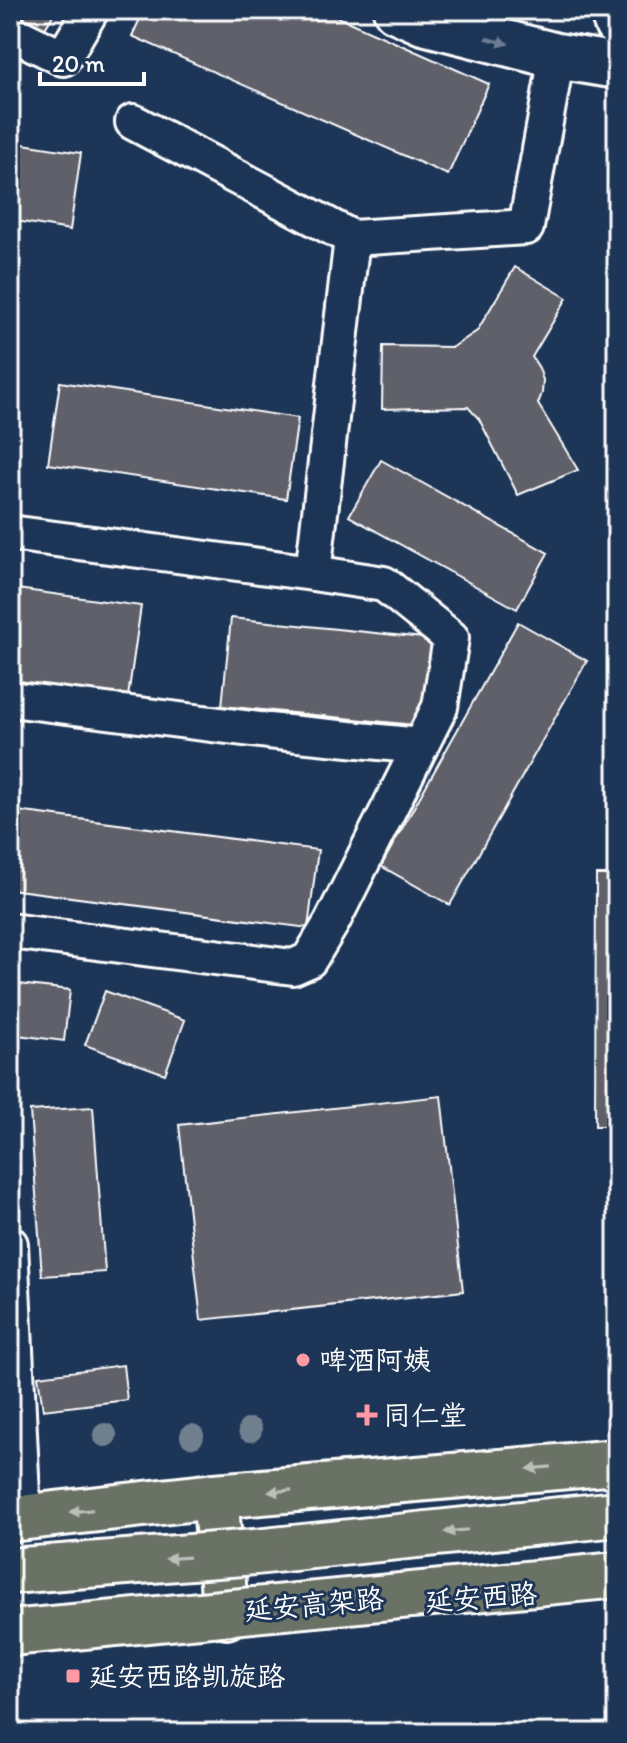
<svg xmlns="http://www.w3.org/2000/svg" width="627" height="1743" font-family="Itim,'LXGW WenKai TC',sans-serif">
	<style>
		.building { fill: #60606a; stroke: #fff; stroke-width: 2 }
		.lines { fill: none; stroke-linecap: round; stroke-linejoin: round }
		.street-casing { stroke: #fff; stroke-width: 40 }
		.secondary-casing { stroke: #fff; stroke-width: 50 }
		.primary-casing { stroke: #fff; stroke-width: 50 }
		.highway-casing { stroke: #fff; stroke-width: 50 }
		.street { stroke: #1d3557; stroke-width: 34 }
		.secondary { stroke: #1d3557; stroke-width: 44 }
		.primary { stroke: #6b7165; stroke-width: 44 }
		.highway { stroke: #6b7165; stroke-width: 44 }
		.highway-bridge-casing { stroke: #fff; stroke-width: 50; stroke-linecap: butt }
		.highway-bridge { stroke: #6b7165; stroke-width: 44 }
		.tree { fill: #71808f }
		.oneway { fill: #6c7c92 }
		.oneway2 { fill: #bcbfba }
		.poi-dot { fill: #ff9aa2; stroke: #1d3557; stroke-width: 3 }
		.labels { text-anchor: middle; stroke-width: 6; stroke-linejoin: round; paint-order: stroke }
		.poi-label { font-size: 28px; fill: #fff; stroke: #1d3557; text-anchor: start }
		.street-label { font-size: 28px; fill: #fff; stroke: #1d3557 }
	</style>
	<rect width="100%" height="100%" fill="#1d3557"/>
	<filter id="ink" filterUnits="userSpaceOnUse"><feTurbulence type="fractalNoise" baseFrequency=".0125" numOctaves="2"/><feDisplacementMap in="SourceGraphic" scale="16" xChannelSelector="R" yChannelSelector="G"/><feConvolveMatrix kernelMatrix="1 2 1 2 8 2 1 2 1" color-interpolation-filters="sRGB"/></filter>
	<g filter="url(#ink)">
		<g class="building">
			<path d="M10 10H56L43 32 10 12Z"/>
			<path d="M144 10H322L489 84 448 175 132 36Z"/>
			<path d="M10 142 81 153 70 230 10 220Z"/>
			<path d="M515 267 567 298 532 357 539 368 543 380 542 393 538 404 578 470 518 495 479 419 468 407 382 409 383 346 453 347 477 331Z"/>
			<path d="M60 382 298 418 286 499 48 464Z"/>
			<path d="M381 460 548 553 517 609 349 516Z"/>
			<path d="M10 588 141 606 128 697 10 680Z"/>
			<path d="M231 618 433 639 425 726 222 706Z"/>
			<path d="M518 622 587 661 450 905 381 866Z"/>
			<path d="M10 810 318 850 308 928 10 889Z"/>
			<path d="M596 875H617V1126H595Z"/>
			<path d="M10 983 70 990 64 1041 10 1034Z"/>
			<path d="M105 991 185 1020 165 1074 85 1045Z"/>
			<path d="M441 1096 463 1291 201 1320 179 1125Z"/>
			<path d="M93 1107 105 1272 42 1276 30 1111Z"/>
			<path d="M123 1365 127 1400 43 1410 38 1376Z"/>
		</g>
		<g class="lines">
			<defs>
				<g id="street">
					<path d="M10 32 63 58 91 10"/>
					<path d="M352 238 526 227 557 56"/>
					<path d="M10 533 313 573 352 238 133 122"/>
					<path d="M10 699 268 731 420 746"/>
					<path d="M10 931 293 967 309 960 332 922 440 707 451 638 384 584 313 573"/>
					<path d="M10 1244 23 1517"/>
				</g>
				<g id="secondary">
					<path d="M396 10 423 22 557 56 617 66"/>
					<path d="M612 10 617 24"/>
				</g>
				<g id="primary">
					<path d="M215 1496 226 1616"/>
					<path d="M10 1519 215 1496 617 1462"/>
				</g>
				<g id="highway">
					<path d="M10 1518 23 1517"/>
					<path d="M255 1552 617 1514"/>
					<path d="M464 1590 617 1575"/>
				</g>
			</defs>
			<use href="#street" class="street-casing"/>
			<use href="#secondary" class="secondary-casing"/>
			<use href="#primary" class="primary-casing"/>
			<use href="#highway" class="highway-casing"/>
			<use href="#street" class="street"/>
			<use href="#secondary" class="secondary"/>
			<use href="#primary" class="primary"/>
			<use href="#highway" class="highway"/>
			<defs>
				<g id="highway-bridge">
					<path d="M10 1571 255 1552"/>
					<path d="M10 1633 464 1590"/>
				</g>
			</defs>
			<use href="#highway-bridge" class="highway-bridge-casing"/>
			<use href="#highway-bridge" class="highway-bridge"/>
		</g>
		<g class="tree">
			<circle cx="250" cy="1430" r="12"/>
			<circle cx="105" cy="1435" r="12"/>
			<circle cx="192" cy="1436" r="12"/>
		</g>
		<defs><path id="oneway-solid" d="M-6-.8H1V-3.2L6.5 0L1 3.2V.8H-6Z" transform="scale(2)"/></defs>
		<use class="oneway" href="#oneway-solid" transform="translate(497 41) rotate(14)"/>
		<g class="oneway2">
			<use href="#oneway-solid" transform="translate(539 1468) rotate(175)"/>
			<use href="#oneway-solid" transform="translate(280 1491) rotate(175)"/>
			<use href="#oneway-solid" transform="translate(81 1511) rotate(174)"/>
			<use href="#oneway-solid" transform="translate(456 1531) rotate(174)"/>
			<use href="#oneway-solid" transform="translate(177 1558) rotate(176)"/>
		</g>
	</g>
	<g class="poi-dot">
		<circle cx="303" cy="1360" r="8"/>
		<path d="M363 1403h8v8h8v8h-8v8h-8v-8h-8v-8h8z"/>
		<rect x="65" y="1668" width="16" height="16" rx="4"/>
	</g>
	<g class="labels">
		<g class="poi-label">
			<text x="319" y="1370">啤酒阿姨</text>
			<text x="383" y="1425">同仁堂</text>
			<text x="89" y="1686">延安西路凯旋路</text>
		</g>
		<g class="street-label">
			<text transform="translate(481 1597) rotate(-4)" y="10">延安西路</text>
			<text transform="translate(314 1604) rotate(-5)" y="10">延安高架路</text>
		</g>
	</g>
	<rect width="627" height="1743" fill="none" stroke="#1d3557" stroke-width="40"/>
	<rect x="20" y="20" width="587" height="1703" fill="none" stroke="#fff" stroke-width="3" filter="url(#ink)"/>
	<path d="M40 72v12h104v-12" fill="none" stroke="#ffffff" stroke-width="4"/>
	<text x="52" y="72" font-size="24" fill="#ffffff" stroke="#1d3557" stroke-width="6" paint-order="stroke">20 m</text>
</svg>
